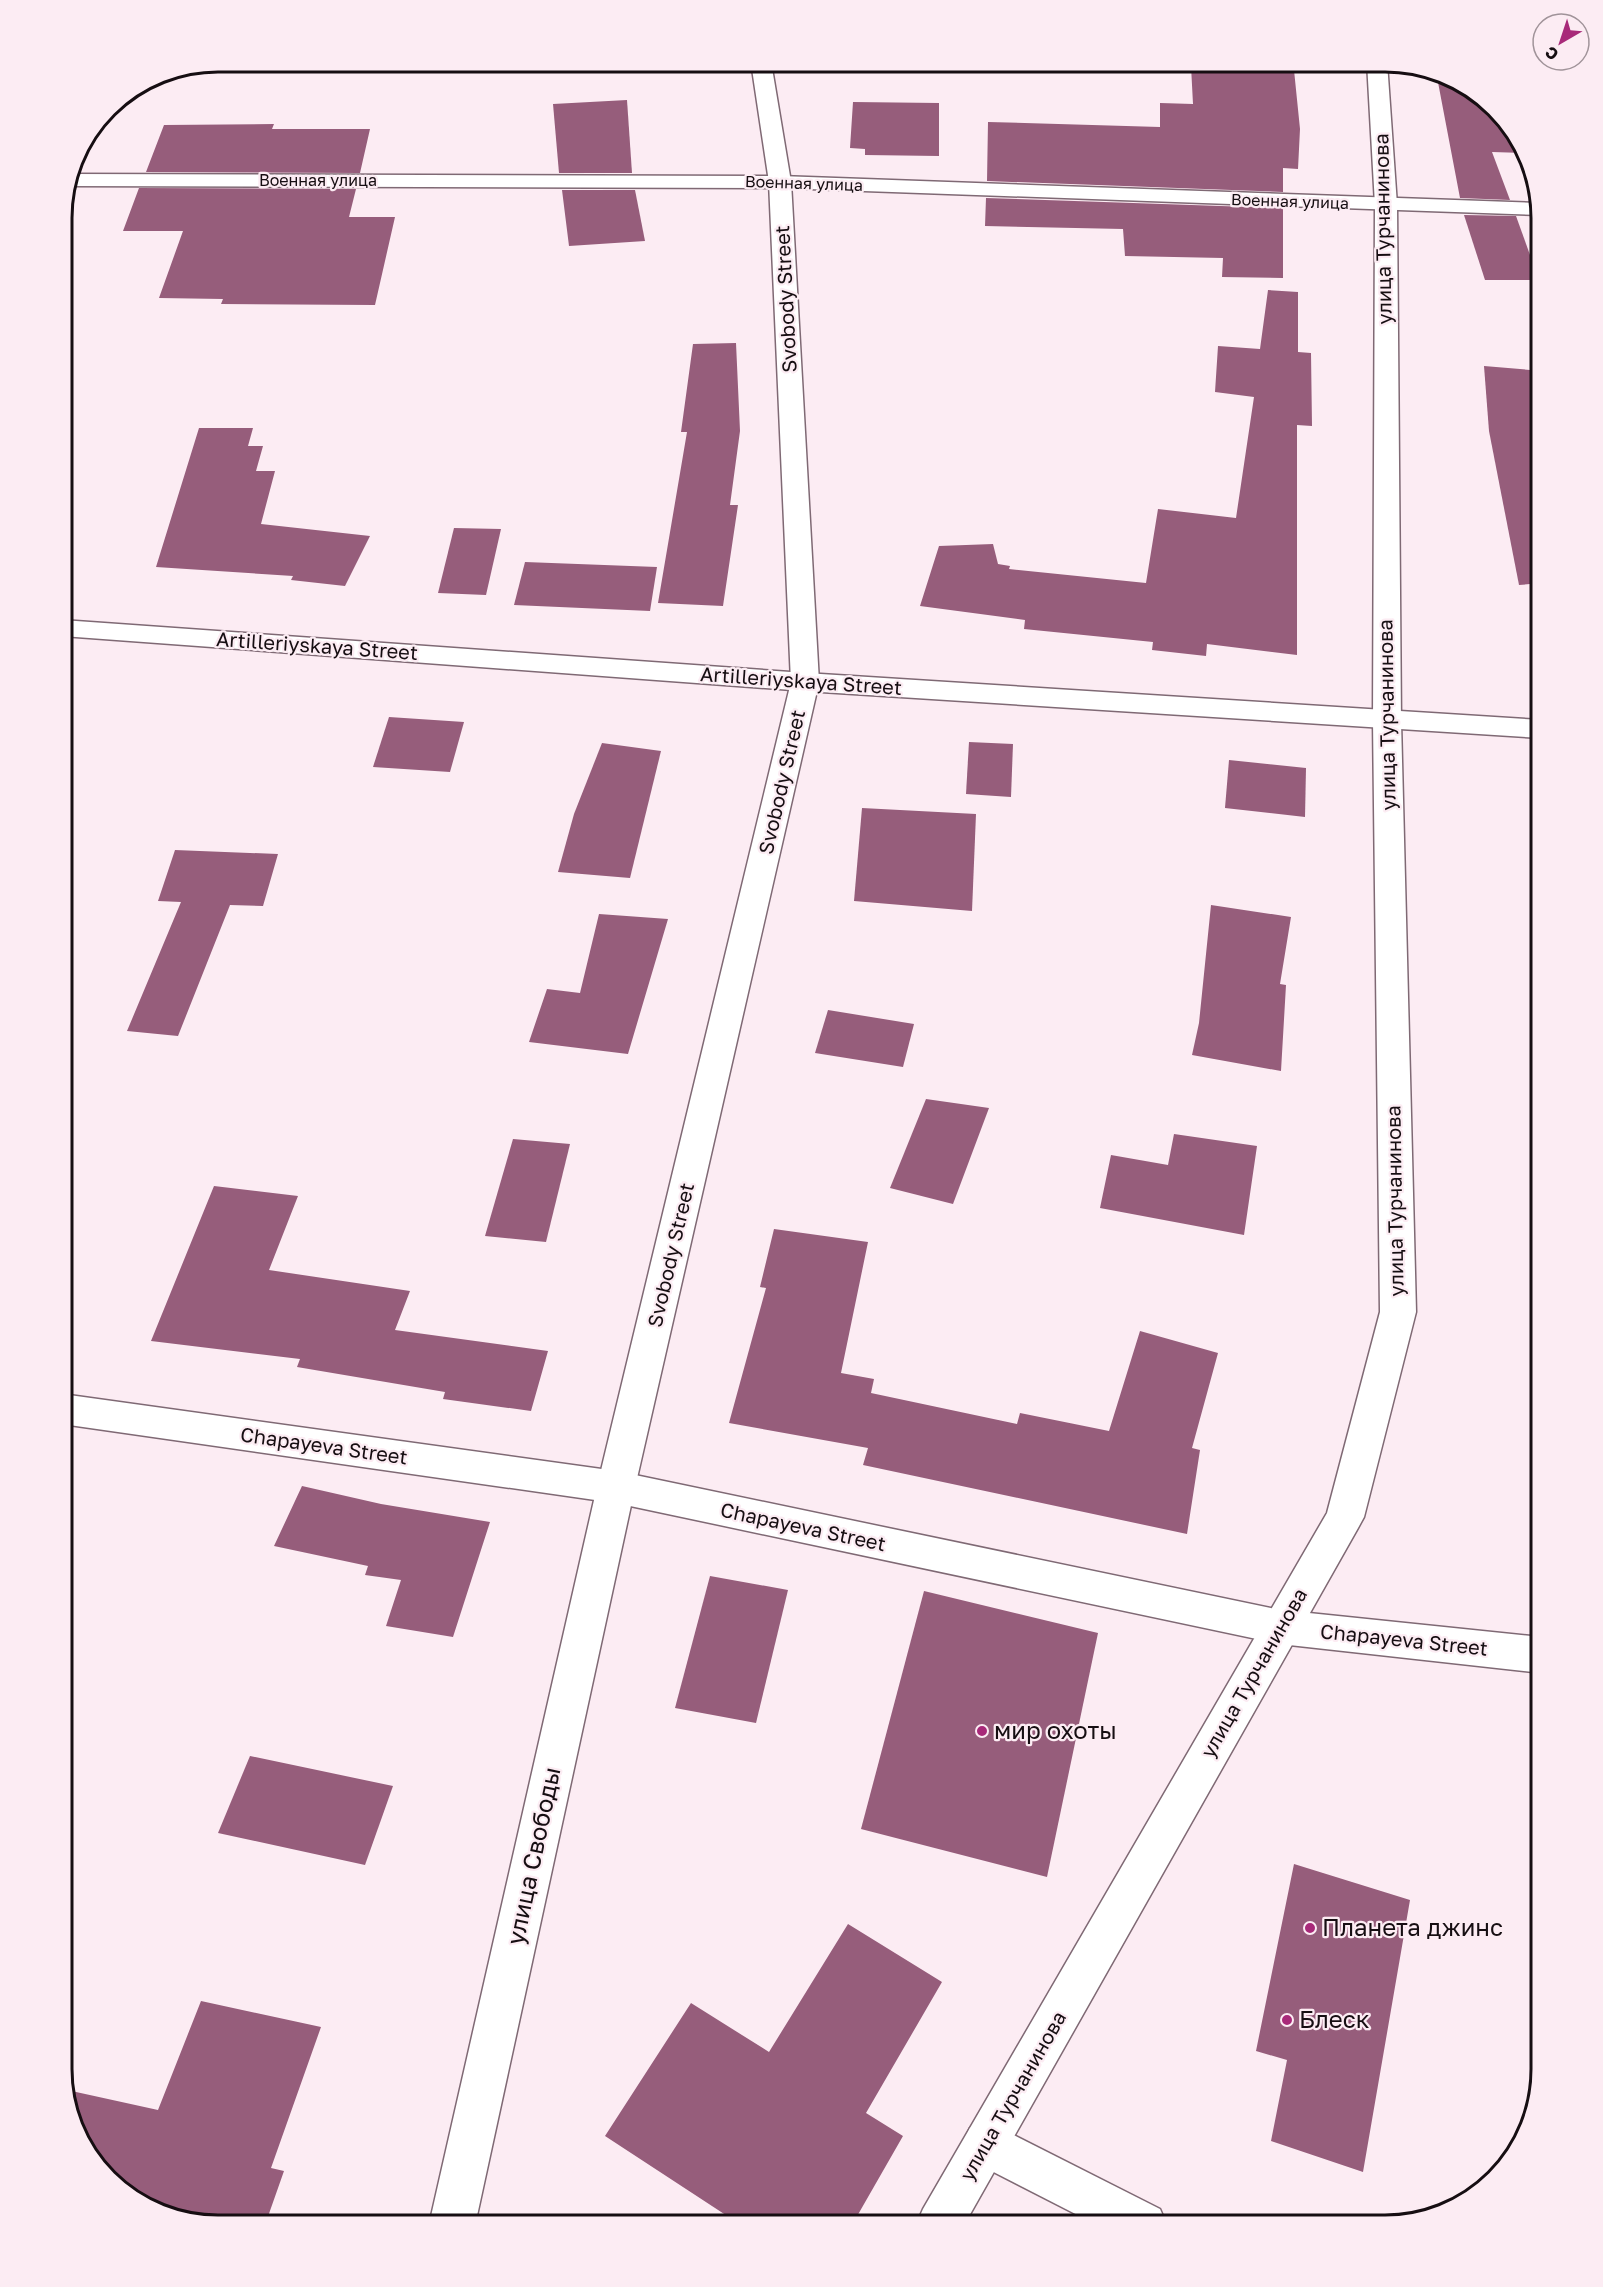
<svg xmlns="http://www.w3.org/2000/svg" width="1603" height="2287" font-family="'Golos Text',sans-serif">
	<style>
		.building { fill: #965d7b }
		.lines { fill: none; stroke-linecap: round; stroke-linejoin: round }
		.minor-casing { stroke: #7f6974; stroke-width: 3 }
		.tertiary-casing { stroke: #7f6974; stroke-width: 3 }
		.minor { fill: #fff; fill-rule: evenodd }
		.tertiary { fill: #fff; fill-rule: evenodd }
		.poi-dot { fill: #a82979; stroke: #fcecf3; stroke-width: 2 }
		.labels { text-anchor: middle; stroke-width: 4.5; stroke-linejoin: round; paint-order: stroke }
		.far-street-label { font-size: 16px; fill: #160e12; stroke: #fcecf3 }
		.street-label { font-size: 20px; fill: #160e12; stroke: #fcecf3 }
		.near-poi-label { font-size: 24px; fill: #160e12; stroke: #fcecf3; text-anchor: start }
		.near-street-label { font-size: 24px; fill: #160e12; stroke: #fcecf3 }
		.rim { fill: none; stroke: #160e12; stroke-width: 3 }
	</style>
	<rect width="100%" height="100%" fill="#fcecf3"/>
	<g class="building">
		<path d="M1191 66 1294 70 1300 129 1298 169 1283 168V192L987 181 988 122 1160 127V103L1193 104Z"/>
		<path d="M1442 76 1464 83 1520 139 1524 153 1492 152 1510 200 1460 198 1437 77Z"/>
		<path d="M627 100 632 173H559L553 104Z"/>
		<path d="M853 102 939 103V156L865 155V149L850 148Z"/>
		<path d="M274 124 272 129H370L360 173 146 172 164 125Z"/>
		<path d="M139 188 356 189 349 217H395L375 305 221 304 223 299 159 298 183 231H123Z"/>
		<path d="M562 190H635L645 241 569 246Z"/>
		<path d="M986 198 1283 208V278L1222 277 1223 258 1125 256 1123 229 985 226Z"/>
		<path d="M1464 215 1516 216 1539 280H1485Z"/>
		<path d="M1268 290 1298 292V352L1311 353 1312 426 1297 425V655L1207 644 1206 656 1152 650 1153 642 1024 629 1025 620 920 606 939 546 993 544 998 564 1010 566 1009 569 1146 583 1158 509 1236 518 1254 397 1215 392 1218 346 1260 349Z"/>
		<path d="M736 343 740 431 730 505H738L723 606 658 603 687 432H681L693 344Z"/>
		<path d="M1484 366 1542 371V583L1519 585 1489 431Z"/>
		<path d="M199 428H253L248 446H263L256 471H275L261 524 370 536 345 586 291 580 293 576 156 567Z"/>
		<path d="M454 528 501 529 486 595 438 593Z"/>
		<path d="M525 562 657 567 650 611 514 605Z"/>
		<path d="M389 717 464 722 450 772 373 767Z"/>
		<path d="M969 742 1013 744 1011 797 966 794Z"/>
		<path d="M602 743 661 751 630 878 558 872 574 814Z"/>
		<path d="M1229 760 1306 768 1305 817 1225 808Z"/>
		<path d="M862 808 976 814 972 911 854 901Z"/>
		<path d="M175 850 278 854 263 906 230 905 178 1036 127 1031 181 902 158 901Z"/>
		<path d="M1211 905 1291 917 1280 984 1286 985 1281 1071 1192 1055 1199 1023Z"/>
		<path d="M599 914 668 919 628 1054 529 1042 547 989 580 993Z"/>
		<path d="M828 1010 914 1024 903 1067 815 1053Z"/>
		<path d="M926 1099 989 1108 953 1204 890 1188Z"/>
		<path d="M1174 1134 1257 1146 1244 1235 1100 1208 1111 1155 1168 1165Z"/>
		<path d="M513 1139 570 1144 546 1242 485 1236Z"/>
		<path d="M214 1186 298 1196 269 1270 410 1291 395 1330 548 1351 531 1411 443 1399 445 1392 297 1367 300 1359 151 1341Z"/>
		<path d="M774 1229 868 1242 841 1373 874 1379 871 1393 1017 1424 1020 1413 1109 1431 1140 1331 1218 1353 1192 1448 1200 1450 1187 1534 863 1465 868 1448 729 1423 766 1288 760 1287Z"/>
		<path d="M302 1486 381 1504 490 1522 453 1637 386 1626 401 1580 365 1575 368 1566 274 1546Z"/>
		<path d="M710 1576 788 1590 756 1723 675 1708Z"/>
		<path d="M924 1591 1098 1633 1047 1877 861 1829Z"/>
		<path d="M250 1756 393 1786 365 1865 218 1833Z"/>
		<path d="M1294 1864 1410 1900 1363 2172 1271 2141 1287 2060 1256 2051Z"/>
		<path d="M848 1924 942 1982 866 2113 903 2136 852 2225H741L605 2136 691 2003 769 2052Z"/>
		<path d="M201 2001 321 2027 271 2168 284 2171 265 2225H208L139 2204 83 2148 67 2090 158 2110Z"/>
	</g>
	<g class="lines">
		<defs>
			<g id="minor">
				<path d="M70 174 780 176 1537 203 1541 215 780 188 68 186Z"/>
				<path d="M62 620 805 673 1541 720V738L805 691 62 636Z"/>
				<path d="M62 1394 616 1471 1280 1610 1541 1637V1673L1280 1644 616 1503 62 1424Z"/>
				<path d="M986 2121 1160 2209 1167 2225H1097L970 2160 963 2144 970 2128Z"/>
			</g>
			<g id="tertiary">
				<path d="M751 62H771L791 182 819 682 635 1487 475 2225H429L597 1487 791 682 769 182Z"/>
				<path d="M1367 62H1387L1397 205 1401 721 1416 1312 1364 1517 1358 1528 964 2225H916L923 2209 1327 1513 1380 1312 1373 721 1375 205Z"/>
			</g>
		</defs>
		<use href="#minor" class="minor-casing"/>
		<use href="#tertiary" class="tertiary-casing"/>
		<use href="#minor" class="minor"/>
		<use href="#tertiary" class="tertiary"/>
	</g>
	<g class="poi-dot">
		<circle cx="982" cy="1731" r="6"/>
		<circle cx="1310" cy="1928" r="6"/>
		<circle cx="1287" cy="2020" r="6"/>
	</g>
	<g class="labels">
		<g class="far-street-label">
			<text x="318" y="186">Военная улица</text>
			<text transform="translate(804 183) rotate(2)" y="6">Военная улица</text>
			<text transform="translate(1290 201) rotate(2)" y="6">Военная улица</text>
		</g>
		<g class="street-label">
			<text transform="translate(1383 229) rotate(-91)" y="7">улица Турчанинова</text>
			<text transform="translate(786 299) rotate(-93)" y="7">Svobody Street</text>
			<text transform="translate(317 646) rotate(4)" y="7">Artilleriyskaya Street</text>
			<text transform="translate(801 681) rotate(4)" y="7">Artilleriyskaya Street</text>
			<text transform="translate(1387 715) rotate(-91)" y="7">улица Турчанинова</text>
			<text transform="translate(782 782) rotate(-77)" y="7">Svobody Street</text>
			<text transform="translate(1395 1201) rotate(-91)" y="7">улица Турчанинова</text>
			<text transform="translate(671 1255) rotate(-77)" y="7">Svobody Street</text>
			<text transform="translate(324 1446) rotate(8)" y="7">Chapayeva Street</text>
			<text transform="translate(803 1527) rotate(12)" y="7">Chapayeva Street</text>
			<text transform="translate(1404 1640) rotate(6)" y="7">Chapayeva Street</text>
			<text transform="translate(1254 1673) rotate(-60)" y="7">улица Турчанинова</text>
			<text transform="translate(1013 2096) rotate(-60)" y="7">улица Турчанинова</text>
		</g>
		<g class="near-poi-label">
			<text x="994" y="1739">мир охоты</text>
			<text x="1322" y="1936">Планета джинс</text>
			<text x="1299" y="2028">Блеск</text>
		</g>
		<g class="near-street-label">
			<text transform="translate(534 1856) rotate(-78)" y="8">улица Свободы</text>
		</g>
	</g>
	<path d="M0 0H1603V2287H0ZM218 72H1385A146 146 0 0 1 1531 218V2069A146 146 0 0 1 1385 2215H218A146 146 0 0 1 72 2069V218A146 146 0 0 1 218 72Z" fill="#fcecf3" fill-rule="evenodd"/>
	<path class="rim" d="M218 72H1385A146 146 0 0 1 1531 218V2069A146 146 0 0 1 1385 2215H218A146 146 0 0 1 72 2069V218A146 146 0 0 1 218 72Z"/>
	<g transform="translate(1561 42) rotate(219)"><circle r="28" fill="#fcecf3" stroke="#a09399" stroke-width="1.5"/>
	<path d="M0-4.5L10 22L0 15L-10 22Z" fill="#a82979"/>
	<text y="-9" font-size="16" font-weight="bold" text-anchor="middle" fill="#160e12">С</text>
	</g>
</svg>
